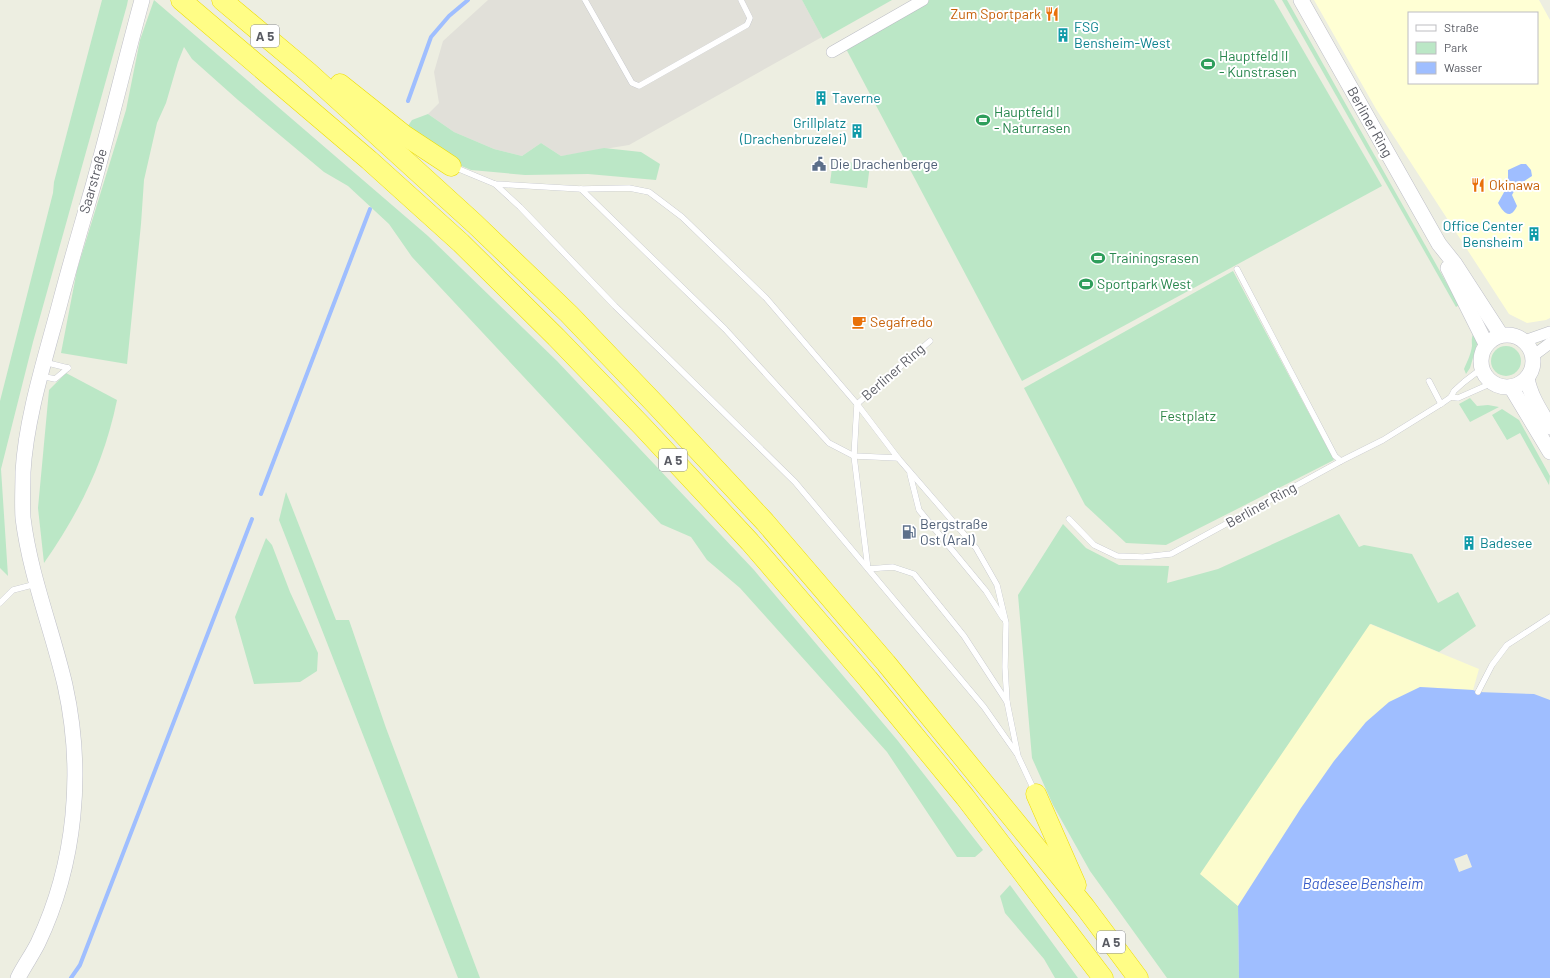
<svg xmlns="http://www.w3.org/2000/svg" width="1550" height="978" font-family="Barlow,sans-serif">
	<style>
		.commercial { fill: #ffffd4; fill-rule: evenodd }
		.industrial { fill: #e1e0d9 }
		.green { fill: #bbe7c6 }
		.sand { fill: #fcfccd }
		.water { fill: #9fbeff; fill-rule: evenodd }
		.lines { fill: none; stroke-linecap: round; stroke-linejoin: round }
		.stream { stroke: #9fbeff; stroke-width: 4 }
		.lane-casing { stroke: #bbbdc4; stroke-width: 6 }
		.street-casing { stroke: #bbbdc4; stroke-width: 12 }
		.secondary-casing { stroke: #bebfc8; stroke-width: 16 }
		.highway-casing { stroke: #ed0; stroke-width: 21 }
		.lane { stroke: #fff; stroke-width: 5.5 }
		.street { stroke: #fff; stroke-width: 11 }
		.secondary { stroke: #fff; stroke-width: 15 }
		.highway { stroke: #fffd86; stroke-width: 20 }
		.labels { text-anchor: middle; stroke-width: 4; stroke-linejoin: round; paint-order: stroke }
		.shield { fill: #fff; stroke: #8b8c92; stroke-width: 1 }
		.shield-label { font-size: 13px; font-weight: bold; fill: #595b63 }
		.food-label { font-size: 14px; fill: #c56008; stroke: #fff; text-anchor: start }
		.culture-label { font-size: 14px; fill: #0d838f; stroke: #fff; text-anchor: start }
		.leisure-label { font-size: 14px; fill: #27864d; stroke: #fff; text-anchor: start }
		.street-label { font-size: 14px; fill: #595b63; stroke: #fff }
		.service-label { font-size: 14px; fill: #4e5e75; stroke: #fff; text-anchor: start }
		.park-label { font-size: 14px; fill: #2f8547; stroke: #fff }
		.water-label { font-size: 15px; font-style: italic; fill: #3b5fc9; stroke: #fff }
	</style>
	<rect width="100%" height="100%" fill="#edeee1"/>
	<path class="commercial" d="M1314 0H1539L1550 20V318L1546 320 1527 323 1509 314 1376 109ZM1409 13H1537V83H1409Z"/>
	<path class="industrial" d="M488 0H802L822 37 629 145 561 156 541 143 522 156 494 149 454 132 428 114 439 103 434 72 443 41Z"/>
	<g class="green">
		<path d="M102 0H128L127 5 33 342 1 469 8 576 0 568V401L53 193 54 182Z"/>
		<path d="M154 0 428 236 557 361 754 570 898 741 983 850 975 857H957L887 752 740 588 707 560 691 537 661 524 412 257 389 224 348 186 324 172 238 100 192 59 184 47 178 62 166 103 157 123 144 180 141 224 127 364 61 353 77 270 126 110 140 40Z"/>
		<path d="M802 0H892L823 39Z"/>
		<path d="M926 0H1274L1382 186 1022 381 844 45Z"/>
		<path d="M1282 0H1287L1459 305 1456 307Z"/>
		<path d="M428 114 454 132 494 149 522 156 541 143 561 156 604 148 641 152 660 164 656 180 588 174 525 175 471 170 435 155 406 129 412 120Z"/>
		<path d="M833 160 870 165 867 188 830 183Z"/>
		<path d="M1233 271 1334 460 1166 545 1126 543 1085 505 1024 388Z"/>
		<path d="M1474 333 1478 341 1470 368 1466 374 1464 369C1467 362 1471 354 1472 346 1472 341 1471 337 1474 333Z"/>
		<circle cx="1506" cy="361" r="15"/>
		<path d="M66 373 117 400C104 463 80 511 44 563L38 508 49 390Z"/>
		<path d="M1470 398 1477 406 1488 405 1499 407 1470 422 1459 404Z"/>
		<path d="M1502 409 1519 420 1550 476 1549 485 1520 433 1507 440 1492 415Z"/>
		<path d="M286 492 336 620H349L386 728 480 978H458L279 520Z"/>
		<path d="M1339 514 1359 547 1364 545 1412 554 1438 603 1458 592 1476 626 1439 652 1371 624 1201 874 1238 906 1239 978H1167L1090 871 1053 805 1032 758 1018 595 1063 524 1086 548 1119 565 1169 566 1167 583 1218 569Z"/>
		<path d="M266 538 272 545 290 592 318 653 317 671 300 682 254 684 235 617Z"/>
		<path d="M1010 885 1078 978H1055L1044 959 1005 913 1000 896Z"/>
	</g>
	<path class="sand" d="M1370 624 1479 669 1473 690 1420 687 1366 722 1334 761 1301 808 1238 906 1200 874Z"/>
	<g class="water">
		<path d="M1521 164H1526L1531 170 1532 176 1517 186 1512 195 1517 206C1510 221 1503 212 1498 203L1508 185V170Z"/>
		<path d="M1420 687 1473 690 1478 692 1534 694 1550 700V978H1239L1238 906 1301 808 1334 761 1366 722 1389 702ZM1467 854 1472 867 1459 872 1454 859Z"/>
	</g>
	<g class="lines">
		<g class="stream">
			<path d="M408 101 431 37 449 16 468 0"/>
			<path d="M261 494 370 209"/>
			<path d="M71 978 80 965 252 519"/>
		</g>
		<defs>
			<g id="lane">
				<path d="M585 0 632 83 639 86 747 25 750 18 741 0"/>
				<path d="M454 167 495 184 581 189 629 188 649 192 682 217 766 298 857 404 898 458 976 548 997 585 1006 623 1005 667 1007 702 1018 756 1035 792"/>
				<path d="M495 184 520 207 615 306 795 482 984 707 1017 754"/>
				<path d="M581 189 725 329 829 443 854 456 898 458"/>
				<path d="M1237 269 1335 456 1341 461"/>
				<path d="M930 341 857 404 854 456 868 569 893 567 914 574 964 636 1007 702"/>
				<path d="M44 362 68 368"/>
				<path d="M41 376 55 379 68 368"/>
				<path d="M1429 381 1441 404"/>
				<path d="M1451 397 1458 398 1492 383"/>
				<path d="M910 474 919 510 986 591 1003 618"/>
				<path d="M1069 519 1094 545 1117 556 1143 557 1171 554 1341 461 1383 440 1441 404 1451 397 1454 391 1464 382 1481 369"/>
				<path d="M0 603 13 590 36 584"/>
				<path d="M1478 692 1492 665 1507 645 1550 617"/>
			</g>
			<g id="street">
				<path d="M832 52 923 0"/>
				<path d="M1524 341 1550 332"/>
				<path d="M1533 356 1550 343"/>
			</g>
			<g id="secondary">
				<path d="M1301 0 1439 244 1455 264 1501 335"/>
				<path d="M1448 268 1486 344"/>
				<circle cx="1507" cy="361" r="26"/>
				<path d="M1527 378C1530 396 1541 412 1550 427"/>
				<path d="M1511 387 1550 452"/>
				<path d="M18 978C24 966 32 955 38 943 76 863 84 771 65 685 52 629 30 575 23 518 22 503 23 487 23 472 26 416 47 353 61 299 71 261 82 224 93 186 110 125 125 62 142 0"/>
			</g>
			<g id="highway">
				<path d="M181 0 369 160 461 243 556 337 642 426 750 542 868 679 965 797 1103 978"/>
				<path d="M222 0 308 72 475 224 569 314 656 405 765 522 886 663 1085 907 1138 978"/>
				<path d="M340 84 404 135 451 166"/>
				<path d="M1036 794 1076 885"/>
			</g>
		</defs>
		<use href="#lane" class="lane-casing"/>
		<use href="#street" class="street-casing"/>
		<use href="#secondary" class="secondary-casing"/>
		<use href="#highway" class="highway-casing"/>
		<use href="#lane" class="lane"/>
		<use href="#street" class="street"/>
		<use href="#secondary" class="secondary"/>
		<use href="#highway" class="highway"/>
	</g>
	<defs>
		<symbol id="restaurant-bare" viewBox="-9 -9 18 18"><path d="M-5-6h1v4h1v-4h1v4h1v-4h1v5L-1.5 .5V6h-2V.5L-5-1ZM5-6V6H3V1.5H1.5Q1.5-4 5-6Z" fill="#e8710a" stroke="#fff" stroke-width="2.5" paint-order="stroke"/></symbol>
		<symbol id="building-bare" viewBox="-9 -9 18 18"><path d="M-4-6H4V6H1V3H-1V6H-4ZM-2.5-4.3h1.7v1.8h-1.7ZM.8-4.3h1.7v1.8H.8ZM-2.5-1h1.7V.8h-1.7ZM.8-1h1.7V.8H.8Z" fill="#0f9aa8" stroke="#fff" stroke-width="2.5" paint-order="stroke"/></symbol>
		<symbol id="stadium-bare" viewBox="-9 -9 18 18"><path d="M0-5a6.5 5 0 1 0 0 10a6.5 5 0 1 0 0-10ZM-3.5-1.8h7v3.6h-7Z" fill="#2e9e5b" stroke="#fff" stroke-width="2.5" paint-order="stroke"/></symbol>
		<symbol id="civic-bare" viewBox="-9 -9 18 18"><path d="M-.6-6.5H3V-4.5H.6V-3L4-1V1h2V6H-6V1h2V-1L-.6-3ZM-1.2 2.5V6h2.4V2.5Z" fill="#5c6f8a" stroke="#fff" stroke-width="2.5" paint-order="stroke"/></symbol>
		<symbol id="cafe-bare" viewBox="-9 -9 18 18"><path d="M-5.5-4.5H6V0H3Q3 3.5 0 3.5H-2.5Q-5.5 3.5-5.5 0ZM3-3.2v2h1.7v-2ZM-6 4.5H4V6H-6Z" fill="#e8710a" stroke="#fff" stroke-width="2.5" paint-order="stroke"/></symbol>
		<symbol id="fuel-bare" viewBox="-9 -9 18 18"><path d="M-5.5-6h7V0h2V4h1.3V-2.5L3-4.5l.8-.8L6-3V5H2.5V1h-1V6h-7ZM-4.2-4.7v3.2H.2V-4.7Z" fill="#5c6f8a" stroke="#fff" stroke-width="2.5" paint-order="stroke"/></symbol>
	</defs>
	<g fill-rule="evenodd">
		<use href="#restaurant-bare" x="1042" y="4" width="20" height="20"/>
		<use href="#building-bare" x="1053" y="25" width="20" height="20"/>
		<use href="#stadium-bare" x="1198" y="54" width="20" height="20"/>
		<use href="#building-bare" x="811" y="88" width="20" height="20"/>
		<use href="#stadium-bare" x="973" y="110" width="20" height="20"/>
		<use href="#building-bare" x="847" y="121" width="20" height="20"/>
		<use href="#civic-bare" x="809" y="154" width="20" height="20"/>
		<use href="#restaurant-bare" x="1468" y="175" width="20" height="20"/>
		<use href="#building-bare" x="1524" y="224" width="20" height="20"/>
		<use href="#stadium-bare" x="1088" y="248" width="20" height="20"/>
		<use href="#stadium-bare" x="1076" y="274" width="20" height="20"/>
		<use href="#cafe-bare" x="849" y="312" width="20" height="20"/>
		<use href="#fuel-bare" x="899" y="522" width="20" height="20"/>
		<use href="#building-bare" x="1459" y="533" width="20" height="20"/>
	</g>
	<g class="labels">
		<g class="shield">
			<rect x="251" y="25" width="28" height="22" rx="3"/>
			<rect x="659" y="449" width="28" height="22" rx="3"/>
			<rect x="1097" y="931" width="28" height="22" rx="3"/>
		</g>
		<g class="shield-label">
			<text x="265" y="41">A 5</text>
			<text x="673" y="465">A 5</text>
			<text x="1111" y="947">A 5</text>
		</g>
		<g class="food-label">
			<text x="1041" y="19" text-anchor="end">Zum Sportpark</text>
			<text x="1489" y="190">Okinawa</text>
			<text x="870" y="327">Segafredo</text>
		</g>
		<g class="culture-label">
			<text x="1074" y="32">FSG<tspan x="1074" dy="16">Bensheim-West</tspan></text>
			<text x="832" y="103">Taverne</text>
			<text x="846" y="128" text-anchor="end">Grillplatz<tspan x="846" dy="16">(Drachenbruzelei)</tspan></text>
			<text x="1523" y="231" text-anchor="end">Office Center<tspan x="1523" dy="16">Bensheim</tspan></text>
			<text x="1480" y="548">Badesee</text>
		</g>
		<g class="leisure-label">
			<text x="1219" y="61">Hauptfeld II<tspan x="1219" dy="16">- Kunstrasen</tspan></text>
			<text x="994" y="117">Hauptfeld I<tspan x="994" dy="16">- Naturrasen</tspan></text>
			<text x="1109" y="263">Trainingsrasen</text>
			<text x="1097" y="289">Sportpark West</text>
		</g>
		<g class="street-label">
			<text transform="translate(1370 122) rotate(61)" y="5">Berliner Ring</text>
			<text transform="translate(93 181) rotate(-74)" y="5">Saarstraße</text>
			<text transform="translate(893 372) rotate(-41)" y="5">Berliner Ring</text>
			<text transform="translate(1261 505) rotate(-29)" y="5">Berliner Ring</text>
		</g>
		<g class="service-label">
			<text x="830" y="169">Die Drachenberge</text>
			<text x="920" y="529">Bergstraße<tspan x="920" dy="16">Ost (Aral)</tspan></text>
		</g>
		<g class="park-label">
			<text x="1188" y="421">Festplatz</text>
		</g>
		<g class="water-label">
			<text x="1363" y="889">Badesee Bensheim</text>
		</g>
	</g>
	<rect x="1408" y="12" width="130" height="72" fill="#ffffff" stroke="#bdbdc1"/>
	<rect x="1416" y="25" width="20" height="6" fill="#ffffff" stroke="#bdbdc1"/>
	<text x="1444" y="32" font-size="12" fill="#595b63">Straße</text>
	<rect x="1416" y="42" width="20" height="12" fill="#bbe7c6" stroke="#bdbdc1"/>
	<text x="1444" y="52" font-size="12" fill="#595b63">Park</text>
	<rect x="1416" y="62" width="20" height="12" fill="#9fbeff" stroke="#bdbdc1"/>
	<text x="1444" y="72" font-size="12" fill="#595b63">Wasser</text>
</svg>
